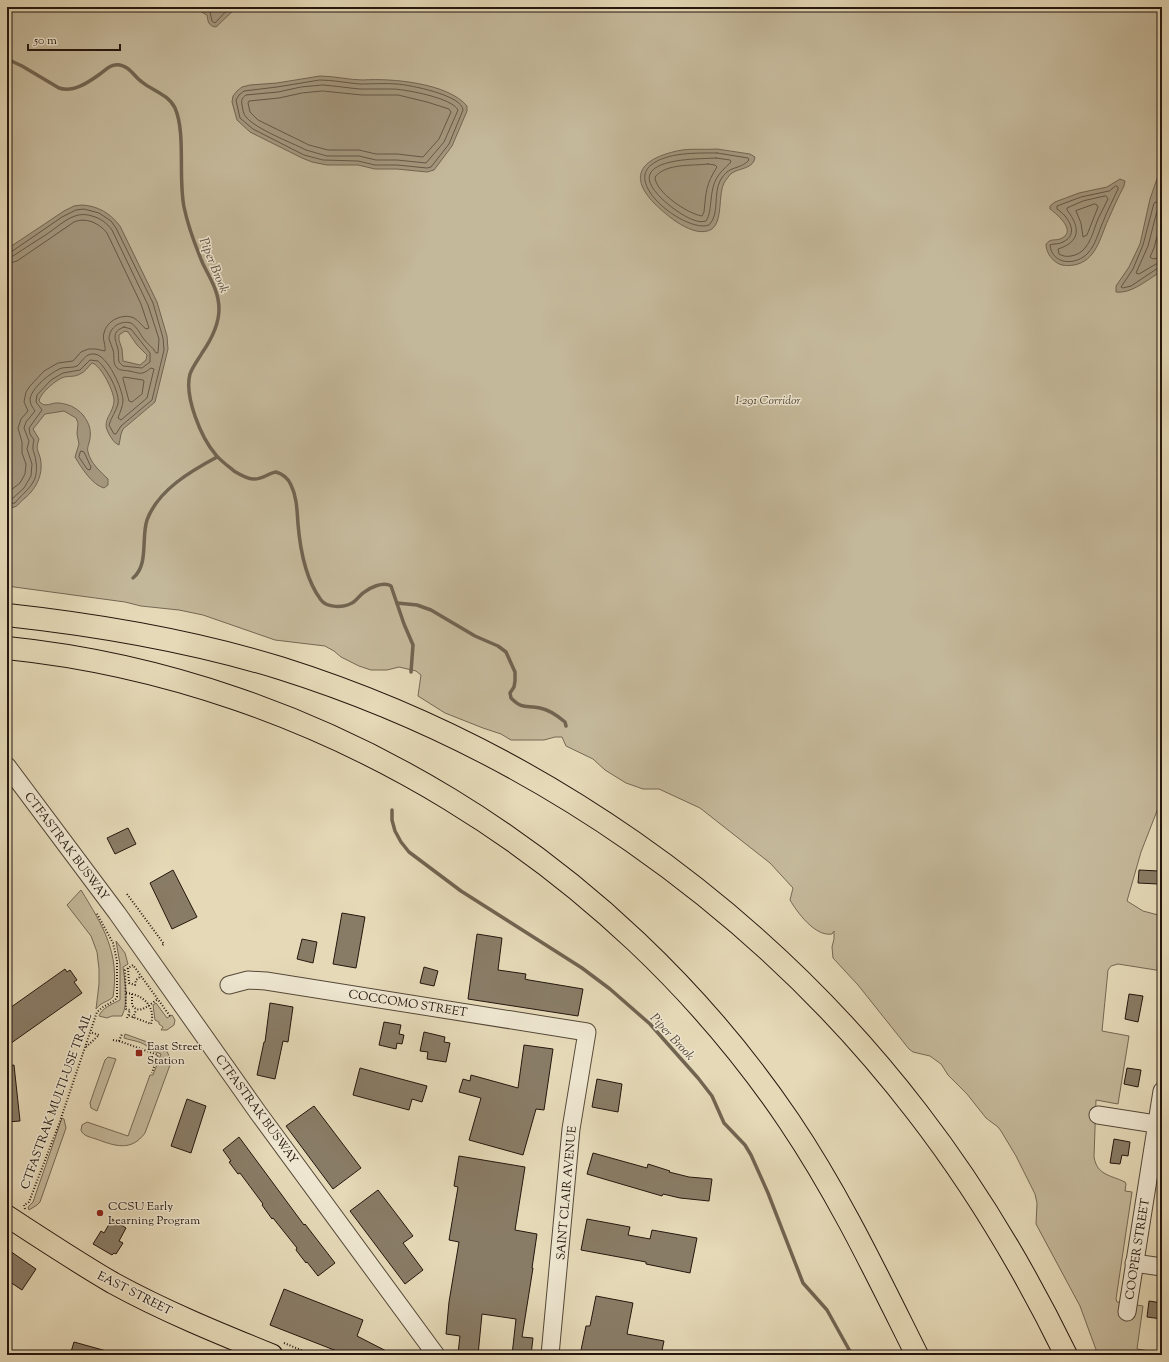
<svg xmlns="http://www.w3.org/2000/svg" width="1169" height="1362" font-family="'Sorts Mill Goudy',serif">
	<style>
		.green { fill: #c4b89a; stroke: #746854 }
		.water { fill: #a4977e; stroke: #716451; fill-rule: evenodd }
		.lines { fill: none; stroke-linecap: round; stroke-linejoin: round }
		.shore { stroke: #645746; stroke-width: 1 }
		.stream { stroke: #716451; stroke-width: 3.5 }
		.building { fill: #897c66; stroke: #25170e }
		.minor-casing { stroke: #554838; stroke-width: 19 }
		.major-casing { stroke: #25170e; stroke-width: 23 }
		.highway-casing { stroke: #25170e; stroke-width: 24 }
		.path { stroke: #25170e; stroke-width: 2; stroke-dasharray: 1 2; stroke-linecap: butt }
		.minor { stroke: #eee6d0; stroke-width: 17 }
		.major { stroke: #e5d9b7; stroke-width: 21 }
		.highway { stroke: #e5d9b7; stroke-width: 22 }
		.poi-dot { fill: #8f2418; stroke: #eee6d0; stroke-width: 1.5 }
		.labels { text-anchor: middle; stroke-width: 3; stroke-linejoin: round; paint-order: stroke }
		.park-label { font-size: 12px; font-style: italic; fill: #554738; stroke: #eee6d0 }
		.street-label { font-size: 12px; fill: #25170e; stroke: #eee6d0 }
		.poi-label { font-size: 12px; fill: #25170e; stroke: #eee6d0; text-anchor: start }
		.water-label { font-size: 13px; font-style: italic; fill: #584a3b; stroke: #eee6d0 }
	</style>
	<rect width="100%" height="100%" fill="#e5d9b7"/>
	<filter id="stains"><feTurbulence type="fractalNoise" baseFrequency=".005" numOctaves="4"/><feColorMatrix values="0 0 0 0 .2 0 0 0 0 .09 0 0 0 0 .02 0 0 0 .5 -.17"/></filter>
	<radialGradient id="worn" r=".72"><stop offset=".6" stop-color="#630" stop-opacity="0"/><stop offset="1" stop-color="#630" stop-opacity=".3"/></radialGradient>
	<g class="green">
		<path d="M7 7H1162V798L1141 852 1127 901 1143 911 1162 916V971L1118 964 1111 966 1108 970 1102 1031 1129 1036 1118 1104 1096 1100 1094 1157C1097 1175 1110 1175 1125 1182L1126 1184 1125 1191 1132 1192 1116 1299 1117 1302 1143 1306 1137 1349 1162 1353V1355H1098L1080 1306 1036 1224 1037 1203 1035 1194 1016 1156 1001 1131 998 1127 986 1118 967 1094 948 1075 941 1064 930 1056 913 1052 909 1049 858 985 833 958 832 947 834 939V931L832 934C815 937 797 912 790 900L793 888 770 863 700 808 659 789H643L626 783 605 770 593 759 566 746 562 737H555L544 740H511L501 734 483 728 445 713 418 696 421 675 416 671 399 667 387 670H371L359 666 341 657 334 651 325 646 275 640 203 615 179 610 141 606 125 602 7 586Z"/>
		<path d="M81 890C103 926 120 953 113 997 108 1002 101 1002 96 1009L99 984V969L97 952 91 936 67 905Z"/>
		<path d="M116 941 125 953 128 964 123 967C125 983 129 1001 122 1016H112L107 1018 99 1016C102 1008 112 1004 120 1000V964Z"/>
		<path d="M156 1003 167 1018 172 1015 175 1020 174 1025 167 1030H161L163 1027 159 1024V1022L155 1020 153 1005Z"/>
		<path d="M125 1034 164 1048C169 1053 170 1058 170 1065L145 1133C131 1152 115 1146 96 1139 90 1137 83 1136 81 1130L82 1125 87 1122 128 1136 150 1075H153L161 1054 149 1049V1048C142 1041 133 1041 124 1038Z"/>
		<path d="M108 1057 116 1059 97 1111 91 1108 90 1103 105 1060Z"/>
		<path d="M62 1118 64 1119 66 1128 40 1202 37 1205 29 1210 28 1207 33 1202Z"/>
	</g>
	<g class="water">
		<path d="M195 7H237L216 27C208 26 208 21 207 15L198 10Z"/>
		<path d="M320 76C334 76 349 80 363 80 391 78 448 83 467 106V111L452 146 434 170 427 172 397 169H375L358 165H327L312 162 302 158 250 132 237 120 232 102 233 96 237 91 242 87 250 85 277 83Z"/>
		<path d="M717 149 750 154 755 157C754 169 739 168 732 173 729 175 726 180 724 183 718 194 723 221 712 229 694 240 665 214 654 203 626 174 645 158 677 151 689 148 704 150 717 149Z"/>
		<path d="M1162 154V184L1158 194 1159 200 1162 202V271C1148 279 1132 294 1116 292V286L1129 267 1140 244 1150 199 1160 170Z"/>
		<path d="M1120 179 1125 181 1124 186C1118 197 1113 209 1108 220 1100 238 1096 261 1074 265 1067 266 1061 266 1056 262 1050 258 1046 251 1046 244 1051 238 1054 241 1060 239 1078 232 1058 215 1050 209V206L1055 202 1079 193 1107 187Z"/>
		<path d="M82 205C98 206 110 213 120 226L157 302 167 336 168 349 155 402 123 429 121 434 119 445C114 443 112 439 109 434 101 420 112 416 114 402 115 393 101 365 92 363 88 367 85 372 80 374 75 377 70 376 64 377 57 379 40 393 39 401 45 409 51 402 59 403 68 404 76 407 83 415 90 424 92 432 89 443 88 446 87 449 88 452 91 464 100 471 108 479V485L104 488C92 485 81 467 75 457L79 444 77 434 78 423 76 418 64 411 45 414 33 429 39 439C36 449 37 448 40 457 44 473 37 488 25 498 17 504 19 508 7 508V249L64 211 74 206ZM125 331 128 332 137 345 147 355 146 360 140 365 123 361 122 349 119 340V335Z"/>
	</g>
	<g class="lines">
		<g class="shore">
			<path d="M200 7 210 12 212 21 215 23 230 7"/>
			<path d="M320 80C333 80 347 83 360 84 372 84 385 83 397 84 410 85 462 95 463 110L449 144 431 167 427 168 397 165H375L358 161 323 160 304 155 253 129 240 118 236 100 239 95 244 91 277 87Z"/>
			<path d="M323 85C336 86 348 88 360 89 372 89 383 89 394 89 408 90 452 98 458 110L444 142 426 163 397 160H376L359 156H327L306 150C290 142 256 129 246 117 243 114 243 109 242 105 241 100 242 98 246 95L278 92 301 87Z"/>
			<path d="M323 91 362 95H398L427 102 449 109 451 112 439 139 423 157 397 154H376L359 150H328L309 145 258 120 250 112 248 103 249 101 279 98 302 93Z"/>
			<path d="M717 153 748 158 749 160C739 171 729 164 720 181 713 194 720 214 709 225 687 233 625 186 651 165 667 152 697 153 717 153Z"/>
			<path d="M716 158 730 160 731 162C717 175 713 180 711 200 710 208 710 215 706 221 702 222 698 222 694 220 682 217 643 189 650 174 657 158 701 159 716 158Z"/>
			<path d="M708 164 715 165 717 167C706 184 706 192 704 212L702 216C688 214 655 192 655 177 666 163 693 166 708 164Z"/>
			<path d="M1116 186 1118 187V189C1113 200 1107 211 1103 222 1098 233 1096 244 1088 253 1076 266 1052 265 1050 245 1054 243 1058 245 1063 242 1080 234 1068 216 1057 209V206L1081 197 1109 191Z"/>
			<path d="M1106 196 1108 199C1105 206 1101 212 1098 219 1092 234 1089 253 1071 256 1066 257 1063 256 1059 254L1058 249C1080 242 1081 228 1067 210V208L1083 201Z"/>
			<path d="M1095 204 1097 205 1098 207 1087 235 1083 237 1081 223 1076 211Z"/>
			<path d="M1162 205 1156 202 1154 203 1143 245 1133 269 1121 287 1123 288 1131 286 1158 268H1162"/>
			<path d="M1162 210 1157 211 1148 246 1136 273 1139 274 1156 264 1162 263"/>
			<path d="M1162 217 1154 248 1150 257 1153 259 1162 257"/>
			<path d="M7 253 11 252 62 217 76 210 84 209 99 213 111 221 116 228 153 303 163 338 164 350 152 400 121 426 116 434H114L109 425C111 418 116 411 118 404 120 392 107 369 98 361L90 360 80 370 63 373 51 380 37 395 36 402 42 410 29 428 30 434 34 440C31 452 35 451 36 462 39 484 27 488 15 503L7 504"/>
			<path d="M7 258 13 256C25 248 36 241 47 234 62 224 74 210 92 216 100 218 107 223 112 230L148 305 159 339 158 353H156C153 347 147 344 143 338 139 332 137 327 131 323 121 320 109 327 109 339 110 343 112 346 113 350 115 356 112 363 117 368 121 371 124 370 129 371 140 373 141 376 151 368L154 369 147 398 121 420 118 418C120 412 123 406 123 400 122 388 108 356 95 354 85 353 83 361 77 366 73 368 67 367 62 368 52 371 30 389 30 400 30 404 33 408 35 411L26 422 24 428 29 441 27 449 32 464 31 476 24 488 12 499H7"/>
			<path d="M7 264 17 261 74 222C86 217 99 223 107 233L141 304 149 328 146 329C142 326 139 321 134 318 123 313 107 320 104 333 102 339 106 345 105 351L96 349H88L81 352 73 361 58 363 44 371 30 386 26 392 24 402 28 411 21 419 18 428 22 442V453L26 464 25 474 20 483 7 493"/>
			<path d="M124 327 131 329 150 353V362L142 368 123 366 119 362C118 358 119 353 118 349 115 338 111 332 124 327Z"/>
			<path d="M124 377 143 380 144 381 142 394 132 402 129 401 123 379Z"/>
			<path d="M81 451 84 452 91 467 90 470 87 469 79 457Z"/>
		</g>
		<g class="stream">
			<path d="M7 59 22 66 59 88C73 93 89 82 100 74 104 71 110 65 115 65 119 64 124 66 127 68 133 72 136 78 142 82 153 91 168 94 175 108 186 133 178 177 184 207 188 226 195 245 203 264 210 278 219 292 219 309 219 325 211 340 202 353 198 360 193 366 190 374 184 396 201 438 216 455 221 461 228 466 234 471 239 474 247 479 253 479 262 480 268 473 276 472 283 474 288 478 291 485 297 497 297 511 298 524 300 548 306 580 321 600 327 608 343 608 352 603 356 601 359 596 363 593 369 588 383 581 391 586L404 624 413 645 411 672"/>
			<path d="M133 578C149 565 141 538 147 520 158 490 191 471 217 457"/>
			<path d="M397 603 417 605 431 610 475 636 498 646 506 652 515 672V681L514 687 510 693 511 698C523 710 526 705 540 708 550 710 558 716 565 722L566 726"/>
			<path d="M392 810V820L395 831 401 842 409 852 461 891 582 968 610 989 650 1024 698 1078 712 1096 724 1123 745 1145 751 1155 768 1193 803 1283 827 1310 852 1355"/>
		</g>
	</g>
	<g class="building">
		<path d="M128 828 136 844 115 854 107 838Z"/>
		<path d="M173 870 197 917 172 929 150 883Z"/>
		<path d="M1139 870 1159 871 1158 884 1138 883Z"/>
		<path d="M342 913 365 917 356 968 333 964Z"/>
		<path d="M477 934 502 938 498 970 526 974 525 979 529 980 583 989 578 1016 468 999Z"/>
		<path d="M302 939 317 942 313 963 297 959Z"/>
		<path d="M424 967 438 971 434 986 420 983Z"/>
		<path d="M65 969 67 972 70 970 77 980 74 982 82 993 7 1046V1010Z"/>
		<path d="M1129 994 1143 996 1138 1022 1125 1019Z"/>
		<path d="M270 1003 293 1007 288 1042 283 1041 275 1079 257 1075 264 1042H265Z"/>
		<path d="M384 1022 401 1025 399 1034 404 1035 402 1044 397 1043 396 1049 379 1045Z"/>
		<path d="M424 1032 445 1037 444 1042 450 1043 446 1062 427 1059 428 1052 420 1051Z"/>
		<path d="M524 1045 553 1049 544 1110 536 1109 523 1155 469 1140 481 1098 459 1092 463 1079 470 1081 471 1075 518 1088Z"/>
		<path d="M14 1065 20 1121 7 1122V1066Z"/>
		<path d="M360 1068 427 1086 422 1102 412 1099 409 1110 353 1095Z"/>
		<path d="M1127 1068 1141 1070 1138 1087 1124 1084Z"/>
		<path d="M597 1079 622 1084 618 1112 592 1107Z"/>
		<path d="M187 1099 206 1106 191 1153 171 1146Z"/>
		<path d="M314 1106 361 1168 333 1189 286 1126Z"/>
		<path d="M239 1137 304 1225 305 1224 335 1263 318 1276 307 1262 306 1263 296 1250 297 1248 273 1218 272 1219 262 1205 263 1204 240 1173 238 1174 229 1162 231 1161 223 1150Z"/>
		<path d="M1114 1139 1130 1142 1128 1156 1122 1155 1120 1164 1110 1163Z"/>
		<path d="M593 1153 647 1168 648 1164 670 1171 669 1172 689 1177 712 1179 709 1201 680 1198 663 1194 662 1196 587 1174Z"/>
		<path d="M459 1156 525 1167 515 1230 537 1234 532 1268H533L522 1337 533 1338 531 1355H512L516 1319 482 1314 478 1355 458 1353 460 1336 446 1334 449 1302 459 1242 449 1240 458 1187 454 1186Z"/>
		<path d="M378 1190 413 1236 403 1243 423 1270 405 1284 350 1211Z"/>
		<path d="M112 1219 126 1228 119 1241 123 1243 116 1254 114 1253 112 1255 93 1244 101 1231 104 1233Z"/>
		<path d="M587 1219 630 1227 628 1235 650 1239 652 1230 697 1238 690 1273 646 1264V1262L581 1250Z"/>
		<path d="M7 1249 36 1269 22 1290 7 1280Z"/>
		<path d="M284 1289 363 1320 357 1336 394 1355H347L270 1325Z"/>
		<path d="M596 1296 633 1303 627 1334 664 1341 661 1355H580L586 1326H590Z"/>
		<path d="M1149 1301 1162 1303V1319L1147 1317Z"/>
		<path d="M74 1342 110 1352V1355H70Z"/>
	</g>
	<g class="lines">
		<defs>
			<g id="minor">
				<path d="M7 766 117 913 259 1114 436 1355"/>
				<path d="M229 985 248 980 266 981 587 1032 571 1129 550 1355"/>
				<path d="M1098 1115 1162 1125"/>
				<path d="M1134 1263 1162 1267"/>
				<path d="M1127 1312 1162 1091"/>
			</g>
			<path id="major" d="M7 1216C42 1239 77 1262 113 1283 164 1311 218 1333 272 1355"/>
			<g id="highway">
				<path d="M7 615C99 625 192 641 280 668 531 747 757 904 917 1112 975 1187 1024 1269 1066 1355"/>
				<path d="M7 648C320 680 613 861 789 1121 839 1195 877 1275 917 1355"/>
			</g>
		</defs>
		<use href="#minor" class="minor-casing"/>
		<use href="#major" class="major-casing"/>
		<use href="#highway" class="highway-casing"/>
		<g class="path">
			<path d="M127 894 164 944 161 946"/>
			<path d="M128 968 129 983 135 985 136 980 141 976"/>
			<path d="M126 993C143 994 156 1007 151 1024L128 1015"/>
			<path d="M132 994V1005C139 1016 150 1004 158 999"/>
			<path d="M127 1018 130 1010 126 1009 125 970 133 965 170 1016"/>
			<path d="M133 1018 136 1010"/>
			<path d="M113 1040 119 1041 122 1034"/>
			<path d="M119 1041 158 1055 152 1073"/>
			<path d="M86 1047 99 1035 90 1032"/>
			<path d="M25 1209 24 1205 29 1202 59 1124 97 1012 103 1007 115 1000 117 997V961L113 943 96 912"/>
			<path d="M284 1343 313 1355"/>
		</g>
		<use href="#minor" class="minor"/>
		<use href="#major" class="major"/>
		<use href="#highway" class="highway"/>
	</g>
	<g class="poi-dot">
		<rect x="135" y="1049" width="8" height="8" rx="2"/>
		<circle cx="100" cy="1213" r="4"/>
	</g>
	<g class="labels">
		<g class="park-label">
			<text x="768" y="404">I-291 Corridor</text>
		</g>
		<g class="street-label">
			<text transform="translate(67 846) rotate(53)" y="4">CTFASTRAK BUSWAY</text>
			<text transform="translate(408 1003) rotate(9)" y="4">COCCOMO STREET</text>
			<text transform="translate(56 1101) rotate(-70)" y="4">CTFASTRAK MULTI-USE TRAIL</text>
			<text transform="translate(257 1109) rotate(54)" y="4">CTFASTRAK BUSWAY</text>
			<text transform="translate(566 1193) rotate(-85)" y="4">SAINT CLAIR AVENUE</text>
			<text transform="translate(1137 1249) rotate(-81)" y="4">COOPER STREET</text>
			<text transform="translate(135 1293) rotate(27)" y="4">EAST STREET</text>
		</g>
		<g class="poi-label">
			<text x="147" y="1050">East Street<tspan x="147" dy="14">Station</tspan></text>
			<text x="108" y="1210">CCSU Early<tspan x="108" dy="14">Learning Program</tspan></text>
		</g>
		<g class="water-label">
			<text transform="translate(215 265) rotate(68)" y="5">Piper Brook</text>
			<text transform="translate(673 1036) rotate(47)" y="5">Piper Brook</text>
		</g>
	</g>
	<rect width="1169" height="1362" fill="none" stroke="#e5d9b7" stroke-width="24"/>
	<rect x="8" y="8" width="1153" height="1346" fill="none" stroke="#25170e" stroke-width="2"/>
	<rect x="12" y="12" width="1145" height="1338" fill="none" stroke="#25170e"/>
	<path d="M28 44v6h92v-6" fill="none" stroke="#25170e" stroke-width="2"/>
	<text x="34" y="44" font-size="12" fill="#25170e" stroke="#eee6d0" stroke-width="3" paint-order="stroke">50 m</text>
	<rect width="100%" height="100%" filter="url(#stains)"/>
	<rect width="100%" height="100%" fill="url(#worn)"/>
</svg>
